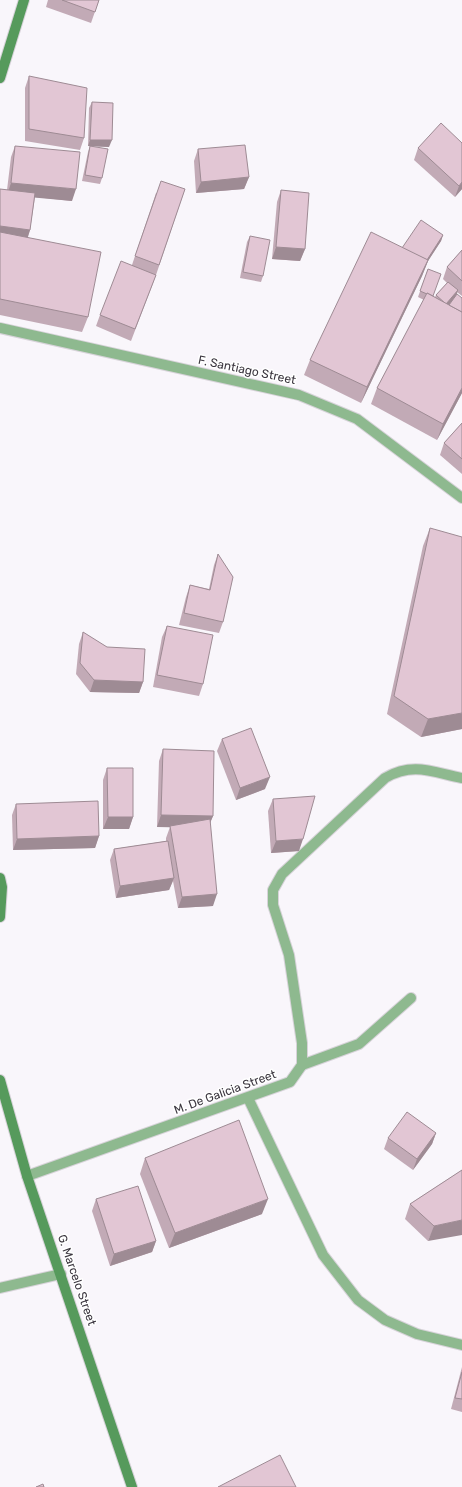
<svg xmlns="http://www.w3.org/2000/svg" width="462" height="1487" font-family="Rubik,sans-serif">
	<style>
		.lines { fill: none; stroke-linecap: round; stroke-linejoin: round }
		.lane-casing { stroke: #d7d3d9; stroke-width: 12 }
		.street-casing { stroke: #d7d3d9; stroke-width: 12 }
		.secondary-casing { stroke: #d7d3d9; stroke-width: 12 }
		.lane { stroke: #8eb98f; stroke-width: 10 }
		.street { stroke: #8eb98f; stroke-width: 10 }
		.secondary { stroke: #569a5c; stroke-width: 10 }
		.wall { fill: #c2aab6 }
		.shaded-wall { fill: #9e8b94 }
		.building { fill: #e2c6d4; stroke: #9e8b94 }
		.labels { text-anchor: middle; stroke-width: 3; stroke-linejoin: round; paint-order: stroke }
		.street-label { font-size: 12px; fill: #3b363f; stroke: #fff }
	</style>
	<rect width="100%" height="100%" fill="#f9f6fb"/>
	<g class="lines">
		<defs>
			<path id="lane" d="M302 1065 359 1044 411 998"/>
			<g id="street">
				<path d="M0 328 299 395 357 419 462 498"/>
				<path d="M248 1098 323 1255 358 1300 385 1320 417 1334 462 1345"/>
				<path d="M27 1176 290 1082 302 1065V1043L289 955 273 905V890L282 874 385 778C413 762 432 772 462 778"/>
				<path d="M0 1288 61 1274"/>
			</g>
			<g id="secondary">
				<path d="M0 78 24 0"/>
				<path d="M0 878 2 887 0 917"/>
				<path d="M0 1080 27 1176 132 1487"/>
			</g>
		</defs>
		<use href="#lane" class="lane-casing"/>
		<use href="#street" class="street-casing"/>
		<use href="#secondary" class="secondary-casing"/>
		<use href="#lane" class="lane"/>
		<use href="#street" class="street"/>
		<use href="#secondary" class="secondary"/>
	</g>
	<g class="wall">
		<path d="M48 0H99L91 23 46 7Z"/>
		<path d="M29 76 84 138 80 150 25 141V88Z"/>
		<path d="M92 102 109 147 92 146 102 178 100 184 82 181 88 152 90 146H88L89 108Z"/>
		<path d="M462 143V189L455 197 414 160 418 148Z"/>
		<path d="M15 146 72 201 35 197 30 230 28 237 88 317 82 332 0 315V189L7 190 11 157Z"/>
		<path d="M198 149 249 177 244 189 196 193 194 161Z"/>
		<path d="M185 189 156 275 152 286 131 341 96 326 100 315 132 265 156 193Z"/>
		<path d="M281 190 305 249 300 261 272 259 277 202Z"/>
		<path d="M443 235 441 241 428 261 422 276 361 403 304 375 310 360 402 248Z"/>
		<path d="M250 236 263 276 261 282 240 278 247 242Z"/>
		<path d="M462 250V296L457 292 456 296 462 298V393L437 440 371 404 377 388 424 300 418 297 428 269 433 296 435 297 436 295 447 283 443 279 447 267Z"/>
		<path d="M462 423V474L440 455 444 443Z"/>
		<path d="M430 528 462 729 421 737 387 714 423 546Z"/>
		<path d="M218 554 223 622 219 633 179 625 186 597 190 585 209 589 214 565Z"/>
		<path d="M167 626 203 684 199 696 153 687 162 637Z"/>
		<path d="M83 632 143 682 139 693 90 692 76 674 79 644Z"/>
		<path d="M222 739 265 789 236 800 217 751Z"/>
		<path d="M163 749 213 816 210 823 213 906 178 908 173 881 169 890 116 898 110 860 114 849 166 841V838L170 827H157L159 761Z"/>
		<path d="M107 768 133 817 129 829H103V780Z"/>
		<path d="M273 799 299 851 271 853 268 811Z"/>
		<path d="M16 804 99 836 95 848 13 850 12 815Z"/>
		<path d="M436 1133 432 1144 413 1170 384 1149 388 1138Z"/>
		<path d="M145 1158 262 1214 169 1248 140 1174Z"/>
		<path d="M462 1170 428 1241 405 1219 410 1204Z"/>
		<path d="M96 1199 156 1241 152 1252 110 1266 92 1211Z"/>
		<path d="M462 1367V1412L451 1409Z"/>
	</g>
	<g class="shaded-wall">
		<path d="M90 140H112L109 147 88 146Z"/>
		<path d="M249 177 244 189 196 193 201 182Z"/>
		<path d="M462 182V189L455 197 459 186Z"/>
		<path d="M11 183 76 189 72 201 7 195Z"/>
		<path d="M0 226 30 230 26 242 0 239Z"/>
		<path d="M443 235 441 241 428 261 422 276 361 403 367 387 424 264Z"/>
		<path d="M276 247 305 249 300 261 272 259Z"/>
		<path d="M458 290 456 297 444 310 446 304Z"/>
		<path d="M462 388V393L437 440 443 424Z"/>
		<path d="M94 680 143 682 139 693 90 692Z"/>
		<path d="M462 713V729L421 737 428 719Z"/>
		<path d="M270 777 265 789 236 800 240 788Z"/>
		<path d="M161 815 213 816 208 828 157 827Z"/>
		<path d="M108 817H133L129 829H103Z"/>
		<path d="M99 836 95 848 13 850 17 839Z"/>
		<path d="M303 839 299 851 271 853 276 841Z"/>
		<path d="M174 878 169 890 116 898 120 886Z"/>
		<path d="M217 894 213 906 178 908 182 897Z"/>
		<path d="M436 1133 432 1144 413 1170 417 1159Z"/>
		<path d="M268 1199 262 1214 169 1248 175 1233Z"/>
		<path d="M462 1220V1235L428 1241 434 1226Z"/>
		<path d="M156 1241 152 1252 110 1266 114 1254Z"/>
	</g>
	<g class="building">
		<path d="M62 0H99L95 12Z"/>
		<path d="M29 76 87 88 84 138 29 129Z"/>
		<path d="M92 102 113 103 112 140H90Z"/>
		<path d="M441 123 462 143V182L459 186 418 148Z"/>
		<path d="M245 145 249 177 201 182 198 149Z"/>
		<path d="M15 146 80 152 76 189 11 183Z"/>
		<path d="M90 146 108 149 102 178 85 175Z"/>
		<path d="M161 181 185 189 159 265 135 256Z"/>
		<path d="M0 189 35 193 30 230 0 226Z"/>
		<path d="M281 190 309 193 305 249 276 247Z"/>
		<path d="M421 220 443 235 427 260 402 248Z"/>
		<path d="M0 232 101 252 88 317 0 299Z"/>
		<path d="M371 232 428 260 367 387 310 360Z"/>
		<path d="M250 236 270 240 263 276 243 272Z"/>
		<path d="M462 250V281L447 267Z"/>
		<path d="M121 261 156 275 135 329 100 315Z"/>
		<path d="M428 269 441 274 433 296 427 293V294L420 291Z"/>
		<path d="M448 282 458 290 446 304 436 295Z"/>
		<path d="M427 293 462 312V388L443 424 377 388Z"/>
		<path d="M457 294 462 298V312L449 305Z"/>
		<path d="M462 423V459L444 443Z"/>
		<path d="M430 528 462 537V713L428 719 394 696Z"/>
		<path d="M218 554 233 577 223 622 184 613 190 585 210 590Z"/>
		<path d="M167 626 213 635 203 684 157 675Z"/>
		<path d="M83 632 107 647 145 649 143 682 94 680 80 663Z"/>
		<path d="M251 728 270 777 240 788 222 739Z"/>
		<path d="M163 749 214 751 213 816 161 815Z"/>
		<path d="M107 768H133V817H108Z"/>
		<path d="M315 796 303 839 276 841 273 799Z"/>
		<path d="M98 801 99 836 17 839 16 804Z"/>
		<path d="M210 819 217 894 182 897 170 826Z"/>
		<path d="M168 841 174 878 120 886 114 849Z"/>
		<path d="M407 1112 436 1133 417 1159 388 1138Z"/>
		<path d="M239 1120 268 1199 175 1233 145 1158Z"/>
		<path d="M462 1170V1220L434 1226 410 1204Z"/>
		<path d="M138 1186 156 1241 114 1254 96 1199Z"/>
		<path d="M462 1372V1399L455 1398Z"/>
		<path d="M280 1455 296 1487H218Z"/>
		<path d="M43 1484 44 1487H36Z"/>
	</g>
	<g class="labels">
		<g class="street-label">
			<text transform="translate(247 370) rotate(12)" y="4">F. Santiago Street</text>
			<text transform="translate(225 1092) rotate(-20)" y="4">M. De Galicia Street</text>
			<text transform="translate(77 1280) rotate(71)" y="4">G. Marcelo Street</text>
		</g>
	</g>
</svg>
